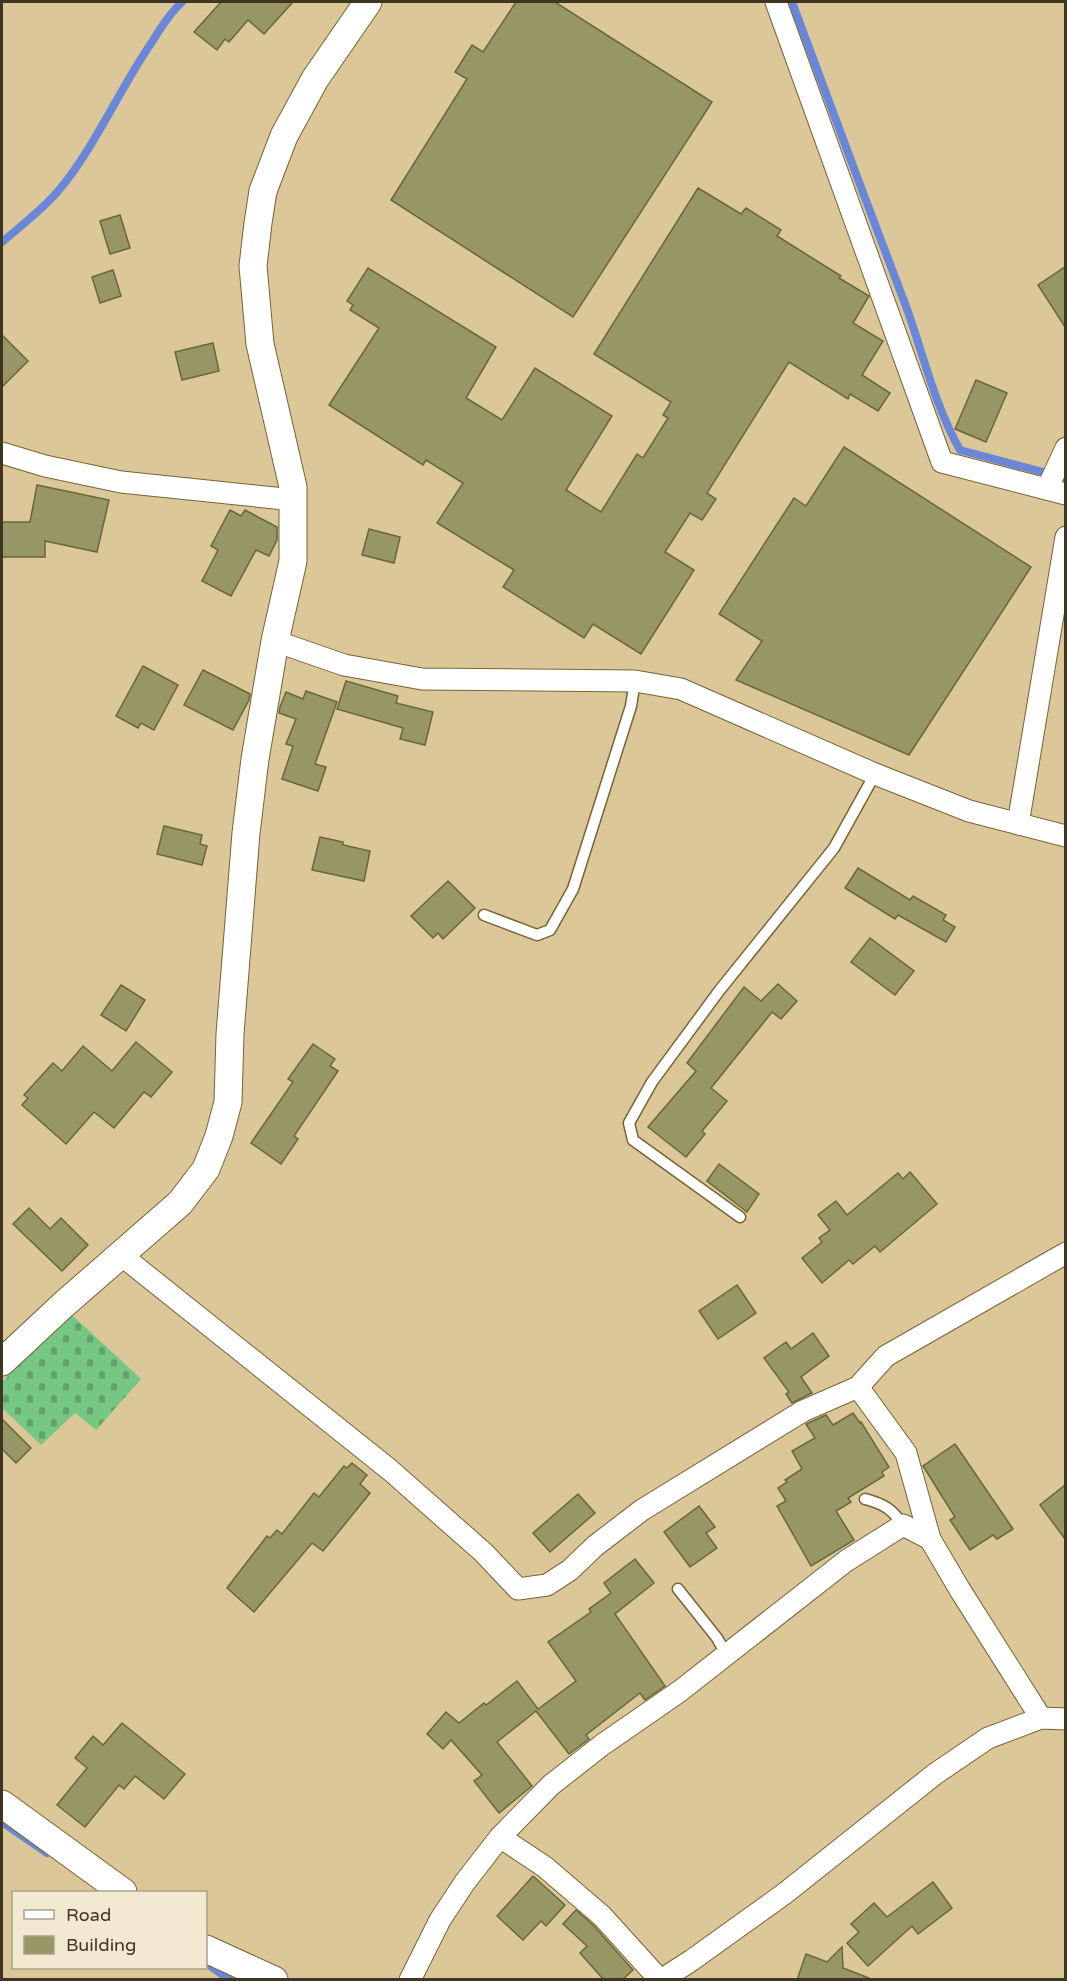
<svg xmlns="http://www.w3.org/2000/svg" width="1067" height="1981" font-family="'Varela Round',sans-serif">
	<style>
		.cemetery { fill: url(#cemetery-stones) }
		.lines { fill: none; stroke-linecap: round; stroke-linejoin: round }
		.stream { stroke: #6a86d8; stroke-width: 8 }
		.building { fill: #979766; stroke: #686738; stroke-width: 1.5 }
		.service-casing { stroke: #766436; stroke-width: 13 }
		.minor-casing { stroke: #766436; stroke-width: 23 }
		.tertiary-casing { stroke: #766436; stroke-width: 29 }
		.service { stroke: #fff; stroke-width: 10 }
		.minor { stroke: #fff; stroke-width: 21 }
		.tertiary { stroke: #fff; stroke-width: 27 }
	</style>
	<defs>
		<pattern id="cemetery-stones" width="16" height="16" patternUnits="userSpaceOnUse" patternTransform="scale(1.5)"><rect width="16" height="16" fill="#76c783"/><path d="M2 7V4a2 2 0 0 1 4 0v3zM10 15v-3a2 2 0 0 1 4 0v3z" fill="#62a26b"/></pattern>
	</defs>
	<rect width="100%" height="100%" fill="#dbc797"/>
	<path class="cemetery" d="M71 1314 141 1379 96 1430 75 1413 41 1445 2 1408V1382Z"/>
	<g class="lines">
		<g class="stream">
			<path d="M792 2C830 104 868 207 907 309 924 357 935 406 960 450L1066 478"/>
			<path d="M2 242C21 226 43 209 59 190 95 147 120 88 152 42 161 27 170 13 182 2"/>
			<path d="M2 1822 47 1853"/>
			<path d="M206 1963 230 1980"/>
		</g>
	</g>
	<g class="building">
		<path d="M221 2H293L264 34 248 20 229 42 225 39 217 50 194 32Z"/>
		<path d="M516 2H555L712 102 573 317 391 200 467 79 455 72 472 45 483 52Z"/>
		<path d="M698 188 741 214 746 208 781 230 777 236 841 276 839 278 869 296 853 323 883 341 862 375 890 393 878 411 850 394 848 399 789 362 707 493 716 499 702 520 690 513 665 552 694 570 641 654 593 624 584 638 503 587 514 570 437 523 463 483 426 460 423 465 329 405 379 328 350 310 353 305 347 301 368 268 496 347 466 398 502 420 535 368 612 416 566 490 601 512 637 454 643 458 668 418 663 415 671 402 594 354Z"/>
		<path d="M120 215 130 248 110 254 100 221Z"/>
		<path d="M1065 267V327L1038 285Z"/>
		<path d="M113 270 121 296 100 303 92 277Z"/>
		<path d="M2 335 28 361 2 387Z"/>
		<path d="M213 343 219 371 182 380 175 352Z"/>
		<path d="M976 380 1007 393 986 442 955 429Z"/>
		<path d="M844 447 1031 567 909 755 736 680 762 641 719 614 794 498 806 506Z"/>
		<path d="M37 485 109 500 97 552 45 541V557H2V522H30Z"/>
		<path d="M230 510 241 516 245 510 277 527V540L269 556 256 550 231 596 202 581 218 550 211 546Z"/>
		<path d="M369 529 400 537 394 563 362 555Z"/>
		<path d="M143 666 178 685 154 730 141 723 138 728 116 716Z"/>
		<path d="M203 670 250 694 249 700 233 730 184 705Z"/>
		<path d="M346 681 398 696 396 703 433 712 425 745 400 739 403 728 337 709Z"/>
		<path d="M306 691 337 702 315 764 326 767 318 791 282 779 293 746 286 744 296 719 279 713 280 707 286 692 303 699Z"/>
		<path d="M164 826 202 835 200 844 207 846 202 865 157 854Z"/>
		<path d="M320 837 343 842V845L370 851 364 881 312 870Z"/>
		<path d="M858 868 910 900 913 896 946 915 943 920 955 927 946 942 898 915 895 919 845 888Z"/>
		<path d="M448 881 475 908 443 939 438 933 433 938 411 916Z"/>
		<path d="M870 938 914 971 895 995 851 962Z"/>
		<path d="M778 984 797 1001 781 1019 772 1012 711 1088 727 1101 702 1131 705 1134 686 1157 648 1127 696 1071 687 1063 744 987 761 1001Z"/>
		<path d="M121 985 145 1000 126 1031 101 1015Z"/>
		<path d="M136 1042 172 1072 151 1097 144 1092 114 1128 94 1112 66 1144 22 1105 28 1098 24 1095 53 1063 62 1071 83 1046 112 1071Z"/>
		<path d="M313 1044 335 1059 330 1066 338 1071 294 1136 298 1139 281 1164 251 1143 293 1082 288 1079Z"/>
		<path d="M719 1164 759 1194 747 1212 707 1181Z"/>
		<path d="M910 1172 937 1204 880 1252 875 1246 853 1264 849 1260 822 1283 802 1258 822 1242 819 1238 830 1230 818 1215 836 1201 847 1215 898 1173 903 1179Z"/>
		<path d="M29 1208 50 1229 61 1218 88 1245 62 1271 13 1224Z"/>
		<path d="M737 1285 756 1313 718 1339 699 1311Z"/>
		<path d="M813 1333 829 1356 801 1377 812 1393 792 1403 786 1394 789 1392 764 1358 786 1342 791 1349Z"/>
		<path d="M853 1413 860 1423 861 1422 889 1467 882 1472 884 1476 848 1498 851 1502 836 1511 854 1540 811 1566 777 1506 786 1501 778 1488 787 1482 785 1480 802 1469 792 1451 815 1438 806 1424 826 1415 833 1425Z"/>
		<path d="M2 1419 31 1448 16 1463 2 1449Z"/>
		<path d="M955 1444 1013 1529 997 1539 993 1535 970 1550 950 1520 955 1517 923 1466Z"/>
		<path d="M352 1463 367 1475 360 1484 370 1493 323 1551 312 1543 254 1612 227 1588 267 1536 270 1538 277 1530 282 1534 314 1493 319 1497 344 1466 347 1468Z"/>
		<path d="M1065 1485V1539L1040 1505Z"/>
		<path d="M578 1494 595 1513 550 1552 533 1533Z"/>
		<path d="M699 1506 715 1527 706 1533 717 1548 690 1567 664 1532Z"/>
		<path d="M635 1559 654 1583 615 1614 665 1686 645 1700 640 1693 586 1735 589 1739 569 1754 536 1711 497 1742 532 1786 499 1813 474 1781 482 1775 451 1740 443 1749 427 1734 446 1712 459 1723 484 1703 486 1705 517 1681 538 1709 576 1681 548 1642 591 1612 589 1609 611 1593 604 1583Z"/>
		<path d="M122 1723 185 1774 164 1799 135 1776 124 1789 119 1785 85 1827 57 1805 87 1768 75 1758 93 1736 103 1745Z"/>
		<path d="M533 1876 565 1905 546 1926 541 1921 523 1940 497 1916Z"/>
		<path d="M933 1882 952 1908 918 1934 912 1926 868 1966 847 1943 859 1932 851 1924 874 1903 887 1917Z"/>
		<path d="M576 1910 593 1925 633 1970 622 1980H604L580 1953 587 1946 563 1924Z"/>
		<path d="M842 1947 843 1968 869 1978V1980H797L806 1954 827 1962Z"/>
	</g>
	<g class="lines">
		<defs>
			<g id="service">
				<path d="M484 915 537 935 550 930 573 889 631 706 635 681"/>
				<path d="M740 1217 633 1140 629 1123 652 1082 719 991 834 848 875 774"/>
				<path d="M865 1499C884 1504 892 1509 903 1525"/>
				<path d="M678 1589 717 1638 726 1654"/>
			</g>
			<g id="minor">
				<path d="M776 2 942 462 1066 494"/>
				<path d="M2 453 45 466 121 482 294 500"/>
				<path d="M1047 489 1066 448"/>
				<path d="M275 641 344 665 422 679 635 681 681 689 875 774 969 811 1066 836"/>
				<path d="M1018 824 1066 537"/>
				<path d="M121 1255 390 1470 484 1553 518 1589 547 1585 570 1570 595 1546 642 1510 803 1411 858 1387 886 1356 1066 1253"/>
				<path d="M858 1387 906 1453 930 1539 960 1590 1041 1718"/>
				<path d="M500 1837 545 1867 602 1916 660 1980"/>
				<path d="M410 1980 440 1920 465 1882 500 1837 551 1785 602 1745 680 1691 846 1561 903 1525 930 1539"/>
				<path d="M661 1980 692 1960 784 1894 935 1774 988 1738 1041 1718 1066 1719"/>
			</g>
			<g id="tertiary">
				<path d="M2 1362 63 1305 180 1203 206 1169 219 1136 228 1102 230 1034 246 833 255 759 275 641 293 561V487L260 344 253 266 258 223 263 191 284 136 315 79 368 2"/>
				<path d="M2 1804 123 1892"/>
				<path d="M206 1949 274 1980"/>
			</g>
		</defs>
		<use href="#service" class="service-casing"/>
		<use href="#minor" class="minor-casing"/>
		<use href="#tertiary" class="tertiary-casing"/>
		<use href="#service" class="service"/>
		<use href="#minor" class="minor"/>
		<use href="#tertiary" class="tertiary"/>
	</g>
	<rect width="1067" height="1981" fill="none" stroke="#3e3622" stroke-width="6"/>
	<rect x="12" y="1891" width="195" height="78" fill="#f3e9d1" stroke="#aba18b" stroke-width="1.5"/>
	<rect x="24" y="1910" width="30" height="9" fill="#ffffff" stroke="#aba18b" stroke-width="1.5"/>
	<text x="66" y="1921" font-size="18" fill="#3e3622">Road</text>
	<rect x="24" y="1936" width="30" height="18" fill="#979766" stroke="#aba18b" stroke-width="1.5"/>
	<text x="66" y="1951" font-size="18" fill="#3e3622">Building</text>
</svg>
